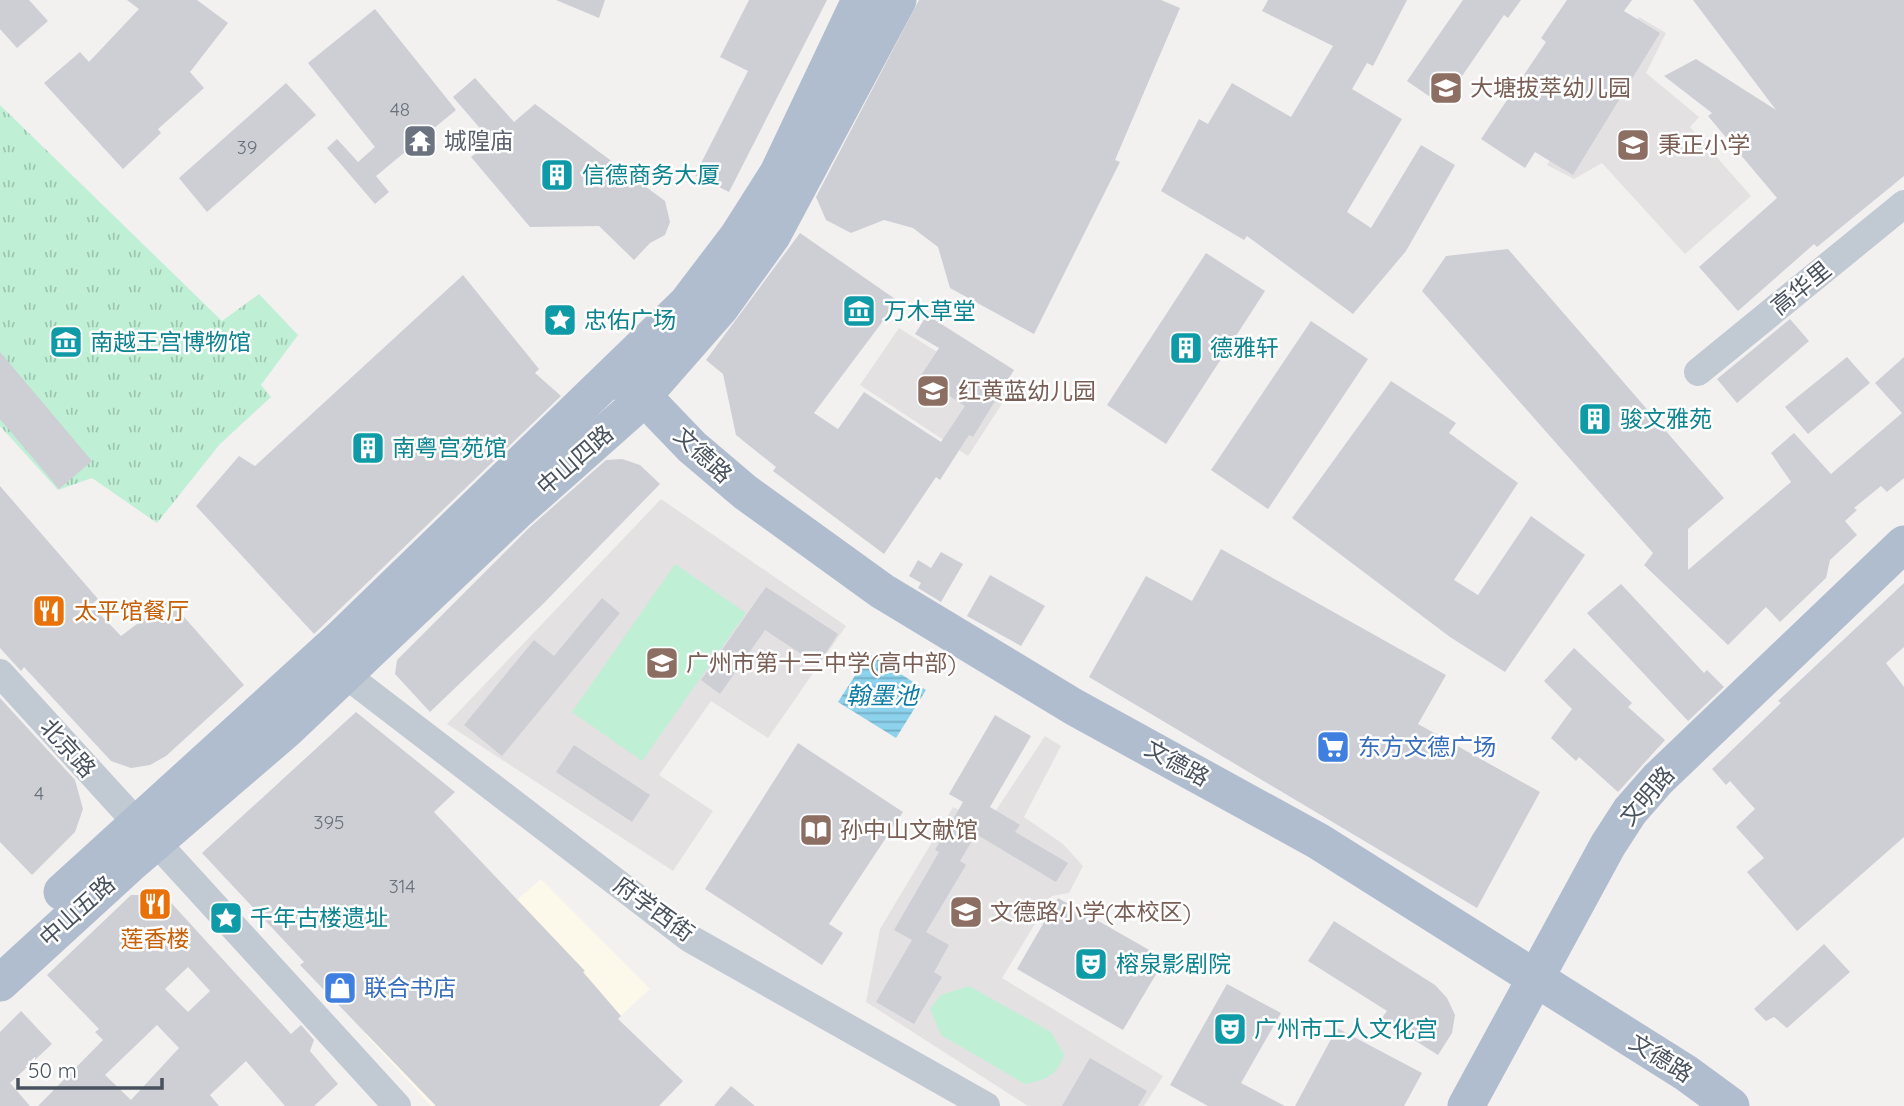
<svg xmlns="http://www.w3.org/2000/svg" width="1904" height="1106" font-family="Quicksand,'Noto Sans SC',sans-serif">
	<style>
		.commercial { fill: #fcf8ea }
		.education { fill: #e3e1e2 }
		.grass { fill: url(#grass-tufts) }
		.pitch { fill: #bff0d5 }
		.water { fill: url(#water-rules) }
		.building { fill: #cdcfd5; fill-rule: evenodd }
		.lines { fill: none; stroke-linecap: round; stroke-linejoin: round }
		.minor { stroke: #c1c9d2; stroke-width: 28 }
		.major { stroke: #b0bdcf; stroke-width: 37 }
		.labels { text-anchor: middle; stroke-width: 5; stroke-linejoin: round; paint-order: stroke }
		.number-label { font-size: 19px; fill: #69717c }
		.education-label { font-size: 23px; fill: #785e54; stroke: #fff; text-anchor: start }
		.worship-label { font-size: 23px; fill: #5b616d; stroke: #fff; text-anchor: start }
		.culture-label { font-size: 23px; fill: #0d838f; stroke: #fff; text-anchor: start }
		.street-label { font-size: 23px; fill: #48525e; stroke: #fff }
		.food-label { font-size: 23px; fill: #c56008; stroke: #fff; text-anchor: start }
		.shop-label { font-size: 23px; fill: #366cbe; stroke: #fff; text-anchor: start }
		.water-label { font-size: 24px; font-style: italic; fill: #0c7ba5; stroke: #fff }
	</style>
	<defs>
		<pattern id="grass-tufts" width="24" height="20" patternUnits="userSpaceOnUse" patternTransform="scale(1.75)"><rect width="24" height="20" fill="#bff0d5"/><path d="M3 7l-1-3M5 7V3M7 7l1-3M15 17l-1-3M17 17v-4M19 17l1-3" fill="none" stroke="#9dc5b0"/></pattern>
		<pattern id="water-rules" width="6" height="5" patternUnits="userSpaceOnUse" patternTransform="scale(1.75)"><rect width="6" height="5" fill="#8cd2ec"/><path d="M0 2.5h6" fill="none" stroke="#74adc2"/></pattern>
	</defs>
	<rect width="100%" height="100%" fill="#f3f0f0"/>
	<path class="commercial" d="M541 879 650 989 521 1106H431L365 1034Z"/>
	<g class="education">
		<path d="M1639 17 1666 33 1646 73 1699 117 1690 127 1751 196 1685 254 1602 163 1574 179 1547 165Z"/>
		<path d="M899 328 1007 396 968 456 860 385Z"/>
		<path d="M661 499 846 626 768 738 711 701 659 775 713 811 673 871 447 724Z"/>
		<path d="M1045 736 1061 746 1024 817 1063 844 1083 866 1069 893 1052 896 1002 978 1163 1076 1144 1106H1028L866 1002 880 929 953 807 987 824Z"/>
	</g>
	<path class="grass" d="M0 105 222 321 259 294 298 335 261 385 271 397 220 444 157 523 92 478 58 490 0 426Z"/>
	<g class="pitch">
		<path d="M675 564 746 613 642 761 572 712Z"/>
		<path d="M969 986 1051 1032 1064 1054C1058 1075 1046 1080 1025 1084L941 1035 930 1009 941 995Z"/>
	</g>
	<path class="water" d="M869 654 926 690 896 738 838 702Z"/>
	<g class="building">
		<path d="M0 0H29L48 21 17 48 0 29Z"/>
		<path d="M127 0H197L228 23 190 72 204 88 158 129 161 133 123 169 44 83 80 52 89 62 139 9Z"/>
		<path d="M556 0H605L599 18Z"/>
		<path d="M749 0H827L729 192 695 175 748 71 720 57Z"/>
		<path d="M919 0H1161L1180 8 1115 160 1120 162 1034 334 950 288 938 247 913 228 884 220 851 233 826 220 816 197Z"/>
		<path d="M1268 0H1407L1373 66 1367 63 1352 89 1402 119 1347 212 1371 228 1421 145 1455 165 1406 251 1353 314 1247 236 1244 240 1161 191 1199 119 1208 124 1232 83 1291 117 1333 46 1262 11Z"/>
		<path d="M1463 0H1521L1508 18 1504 15 1442 105 1407 81Z"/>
		<path d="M1567 0H1632L1624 11 1660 33 1573 175 1535 152 1525 168 1481 139 1546 42 1541 38Z"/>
		<path d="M1693 0H1904V176L1817 247 1814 244 1738 311 1699 267 1777 198 1708 116 1712 113 1664 76 1696 59 1776 110Z"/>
		<path d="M375 9 456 110 376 176 389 192 375 204 327 148 337 139 358 162 375 147 308 63Z"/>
		<path d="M475 78 514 122 535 104 665 201 670 222 665 235 650 243 634 260 599 226 530 227 471 157 491 141 453 97Z"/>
		<path d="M286 83 316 115 207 212 179 178Z"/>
		<path d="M800 233 898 301 814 413 838 429 864 392 941 442 965 406 920 377 939 348 915 334 927 315 1014 370 973 437 969 435 940 480 936 477 884 554 773 471 776 467 736 435 723 374 706 360Z"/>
		<path d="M1508 249 1724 498 1688 529V570L1791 482 1771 453 1794 433 1831 474 1902 413 1875 383 1904 357V478L1887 492 1881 486 1854 508 1857 510 1845 521 1857 535 1830 560 1826 578 1780 622 1766 607 1728 645 1644 565 1653 553 1422 291 1446 256Z"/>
		<path d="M1206 253 1265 291 1166 444 1107 405Z"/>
		<path d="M463 275 539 369 535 373 561 396 314 634 196 506 239 456 255 466Z"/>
		<path d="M1790 319 1809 341 1737 403 1717 379Z"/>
		<path d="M1311 321 1368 359 1268 509 1211 470Z"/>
		<path d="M0 352 92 461 59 489 0 419Z"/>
		<path d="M1847 357 1870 383 1808 434 1785 407Z"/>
		<path d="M1391 381 1456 423 1449 433 1518 483 1454 580 1478 595 1531 516 1585 555 1505 672 1450 637 1292 518Z"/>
		<path d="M622 459 640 465 660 484 543 604 430 712 395 674 397 660 529 528 606 460Z"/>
		<path d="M0 486 98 599 91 605 121 636 169 600 244 685 166 756 150 765 131 768 111 761 24 667 21 671 0 648Z"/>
		<path d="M1221 549 1446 675 1418 724 1540 792 1477 908 1089 677 1146 576 1192 601Z"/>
		<path d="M941 552 963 564 941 602 918 588 921 583 909 576 918 560 931 568Z"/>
		<path d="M990 575 1045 606 1021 646 967 616Z"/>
		<path d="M1904 583V647L1886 663 1904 687V837L1797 931 1747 872 1764 858 1736 827 1755 809 1730 781 1726 785 1712 769 1781 703 1778 701Z"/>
		<path d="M1621 584 1704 673 1707 670 1724 687 1688 721 1587 613Z"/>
		<path d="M766 587 838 634 818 665 765 630 720 694 701 680Z"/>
		<path d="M602 598 620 613 502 756 464 725 534 640 554 656Z"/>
		<path d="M1574 648 1632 703 1628 707 1665 740 1618 792 1579 757 1576 761 1551 738 1572 709 1544 681Z"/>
		<path d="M0 698 75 780 83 809 75 832 32 875 0 842Z"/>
		<path d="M356 712 455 792 434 812 585 971 583 972 621 1016 618 1019 683 1081 659 1106H436L300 965 304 962 202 853Z"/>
		<path d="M995 715 1031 736 990 807 1020 825 1015 832 1068 863 1056 882 976 834 960 861 966 865 926 932 949 945 934 972 942 977 914 1024 876 1002 912 940 894 930 939 852 935 850 963 802 949 794Z"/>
		<path d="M798 743 903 812 829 924 843 933 822 965 705 889Z"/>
		<path d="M574 745 650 795 632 822 556 772Z"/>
		<path d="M131 895H164L291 1034 301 1025 314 1040 310 1051 338 1084 314 1106H285L246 1061 210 1095 219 1106H38L103 1040 95 1032 99 1029 47 975ZM188 967 210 991 188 1012 165 989ZM157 1025 179 1048 131 1100 105 1075Z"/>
		<path d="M1058 898 1165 959 1123 1030 1017 969Z"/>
		<path d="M1334 921 1435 985 1447 998 1455 1015 1452 1033 1438 1055 1381 1019 1387 1011 1308 961Z"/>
		<path d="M1824 944 1850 972 1787 1028 1774 1017 1766 1021 1754 1009Z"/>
		<path d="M1227 984 1281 1013 1241 1083 1285 1106H1208L1170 1085Z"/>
		<path d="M21 1011 52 1044 10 1083 30 1106H0V1032Z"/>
		<path d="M1337 1028 1422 1073 1404 1106H1295Z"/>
		<path d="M1090 1058 1147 1091 1138 1106H1062Z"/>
		<path d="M731 1086 755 1106H714Z"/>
	</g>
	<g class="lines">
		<g class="minor">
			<path d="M1698 372 1904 204"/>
			<path d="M0 673 137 823"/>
			<path d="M346 675 689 938 986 1106"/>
			<path d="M156 842 397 1106"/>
		</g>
		<g class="major">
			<path d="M613 377 642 395 692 447 745 492 882 591 1074 707 1318 841 1686 1073 1731 1106"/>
			<path d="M62 892 340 639 687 303 738 236 778 173 860 0"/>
			<path d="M0 983 129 865 285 731 515 513 629 412 721 307 772 236 898 0"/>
			<path d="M1466 1106 1608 845 1630 811 1658 779 1904 544"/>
		</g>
	</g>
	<defs>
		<symbol id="school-square" viewBox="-11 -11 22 22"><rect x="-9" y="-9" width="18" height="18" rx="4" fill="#8d6e63" stroke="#fff"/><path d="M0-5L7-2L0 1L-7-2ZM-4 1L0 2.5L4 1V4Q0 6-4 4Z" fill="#fff"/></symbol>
		<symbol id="temple-square" viewBox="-11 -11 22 22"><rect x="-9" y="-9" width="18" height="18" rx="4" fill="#6b7280" stroke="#fff"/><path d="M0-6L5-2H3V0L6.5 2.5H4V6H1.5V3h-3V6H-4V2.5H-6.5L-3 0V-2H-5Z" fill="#fff"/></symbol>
		<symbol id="building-square" viewBox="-11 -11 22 22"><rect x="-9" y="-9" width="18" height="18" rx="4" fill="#0f9aa8" stroke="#fff"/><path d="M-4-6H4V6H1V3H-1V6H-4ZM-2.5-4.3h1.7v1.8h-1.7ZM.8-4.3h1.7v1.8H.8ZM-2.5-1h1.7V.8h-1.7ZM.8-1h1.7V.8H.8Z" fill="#fff"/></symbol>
		<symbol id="museum-square" viewBox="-11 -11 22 22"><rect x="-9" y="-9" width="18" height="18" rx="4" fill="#0f9aa8" stroke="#fff"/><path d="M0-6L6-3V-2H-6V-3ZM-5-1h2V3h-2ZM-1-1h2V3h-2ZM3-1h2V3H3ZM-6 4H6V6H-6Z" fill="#fff"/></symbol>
		<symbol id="sight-square" viewBox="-11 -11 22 22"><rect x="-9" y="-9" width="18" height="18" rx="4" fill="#0f9aa8" stroke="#fff"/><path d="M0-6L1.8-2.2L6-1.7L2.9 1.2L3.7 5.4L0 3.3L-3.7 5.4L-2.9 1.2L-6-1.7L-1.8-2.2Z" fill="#fff"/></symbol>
		<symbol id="restaurant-square" viewBox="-11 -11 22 22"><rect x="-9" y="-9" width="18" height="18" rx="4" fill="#e8710a" stroke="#fff"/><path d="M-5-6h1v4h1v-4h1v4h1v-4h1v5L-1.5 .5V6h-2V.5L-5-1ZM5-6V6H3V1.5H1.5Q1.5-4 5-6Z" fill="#fff"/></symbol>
		<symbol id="supermarket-square" viewBox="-11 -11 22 22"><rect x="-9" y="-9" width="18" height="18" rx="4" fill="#3f7fe0" stroke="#fff"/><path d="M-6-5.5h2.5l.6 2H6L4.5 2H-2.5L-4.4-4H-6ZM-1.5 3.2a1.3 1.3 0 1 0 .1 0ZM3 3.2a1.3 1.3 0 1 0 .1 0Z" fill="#fff"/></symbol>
		<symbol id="library-square" viewBox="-11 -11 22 22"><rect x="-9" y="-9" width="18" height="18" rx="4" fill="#8d6e63" stroke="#fff"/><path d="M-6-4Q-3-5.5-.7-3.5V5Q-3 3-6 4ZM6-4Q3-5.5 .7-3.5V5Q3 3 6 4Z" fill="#fff"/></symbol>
		<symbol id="theatre-square" viewBox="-11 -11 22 22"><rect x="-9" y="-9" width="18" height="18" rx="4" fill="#0f9aa8" stroke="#fff"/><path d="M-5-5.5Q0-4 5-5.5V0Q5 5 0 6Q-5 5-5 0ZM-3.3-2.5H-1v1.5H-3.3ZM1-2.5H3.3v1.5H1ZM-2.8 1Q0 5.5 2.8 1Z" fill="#fff"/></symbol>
		<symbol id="shop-square" viewBox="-11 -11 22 22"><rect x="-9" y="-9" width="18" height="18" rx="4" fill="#3f7fe0" stroke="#fff"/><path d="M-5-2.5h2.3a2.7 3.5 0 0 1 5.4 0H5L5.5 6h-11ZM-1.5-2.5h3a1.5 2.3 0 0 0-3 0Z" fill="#fff"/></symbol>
	</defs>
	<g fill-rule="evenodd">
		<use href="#school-square" x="1427" y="69" width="38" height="38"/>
		<use href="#temple-square" x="401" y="122" width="38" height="38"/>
		<use href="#school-square" x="1614" y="126" width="38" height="38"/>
		<use href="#building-square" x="538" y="156" width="38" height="38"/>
		<use href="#museum-square" x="840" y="292" width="38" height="38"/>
		<use href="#sight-square" x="541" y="301" width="38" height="38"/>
		<use href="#museum-square" x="47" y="323" width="38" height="38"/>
		<use href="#building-square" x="1167" y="329" width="38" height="38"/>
		<use href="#school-square" x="914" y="372" width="38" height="38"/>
		<use href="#building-square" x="1576" y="400" width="38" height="38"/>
		<use href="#building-square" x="349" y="429" width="38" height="38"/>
		<use href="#restaurant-square" x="30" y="592" width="38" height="38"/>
		<use href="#school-square" x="643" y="644" width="38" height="38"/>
		<use href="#supermarket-square" x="1314" y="728" width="38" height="38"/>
		<use href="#library-square" x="797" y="811" width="38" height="38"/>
		<use href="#restaurant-square" x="136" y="885" width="38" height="38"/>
		<use href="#school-square" x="947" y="893" width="38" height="38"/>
		<use href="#sight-square" x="207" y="899" width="38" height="38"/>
		<use href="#theatre-square" x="1072" y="945" width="38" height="38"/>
		<use href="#shop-square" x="321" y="969" width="38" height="38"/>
		<use href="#theatre-square" x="1211" y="1010" width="38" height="38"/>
	</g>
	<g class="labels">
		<g class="number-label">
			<text x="400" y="116">48</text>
			<text x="247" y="154">39</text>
			<text x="39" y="800">4</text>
			<text x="329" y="829">395</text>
			<text x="402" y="893">314</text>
		</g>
		<g class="education-label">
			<text x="1470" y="96">大塘拔萃幼儿园</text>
			<text x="1658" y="153">秉正小学</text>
			<text x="958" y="399">红黄蓝幼儿园</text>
			<text x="686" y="671">广州市第十三中学(高中部)</text>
			<text x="840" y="838">孙中山文献馆</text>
			<text x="990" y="920">文德路小学(本校区)</text>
		</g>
		<g class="worship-label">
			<text x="444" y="149">城隍庙</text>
		</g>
		<g class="culture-label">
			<text x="582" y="183">信德商务大厦</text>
			<text x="884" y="319">万木草堂</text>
			<text x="584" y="328">忠佑广场</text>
			<text x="90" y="350">南越王宫博物馆</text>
			<text x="1210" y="356">德雅轩</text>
			<text x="1620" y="427">骏文雅苑</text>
			<text x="392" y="456">南粤宫苑馆</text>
			<text x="250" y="926">千年古楼遗址</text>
			<text x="1116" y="972">榕泉影剧院</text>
			<text x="1254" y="1037">广州市工人文化宫</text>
		</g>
		<g class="street-label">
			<text transform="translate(1801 288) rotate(-39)" y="8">高华里</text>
			<text transform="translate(703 455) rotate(43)" y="8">文德路</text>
			<text transform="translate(575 460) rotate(-41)" y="8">中山四路</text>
			<text transform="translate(68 748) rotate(48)" y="8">北京路</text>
			<text transform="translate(1177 763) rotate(29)" y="8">文德路</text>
			<text transform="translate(1647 796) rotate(-49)" y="8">文明路</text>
			<text transform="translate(654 909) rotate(36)" y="8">府学西街</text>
			<text transform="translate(77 911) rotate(-42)" y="8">中山五路</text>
			<text transform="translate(1661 1058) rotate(32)" y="8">文德路</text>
		</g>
		<g class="food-label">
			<text x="74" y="619">太平馆餐厅</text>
			<text x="155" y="947" text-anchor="middle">莲香楼</text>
		</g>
		<g class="shop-label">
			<text x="1358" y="755">东方文德广场</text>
			<text x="364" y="996">联合书店</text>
		</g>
		<g class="water-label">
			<text x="882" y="704">翰墨池</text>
		</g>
	</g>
	<path d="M18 1078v10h144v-10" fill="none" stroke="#48525e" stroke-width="3.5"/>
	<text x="28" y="1078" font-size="21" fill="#48525e" stroke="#ffffff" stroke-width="5" paint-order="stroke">50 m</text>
</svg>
